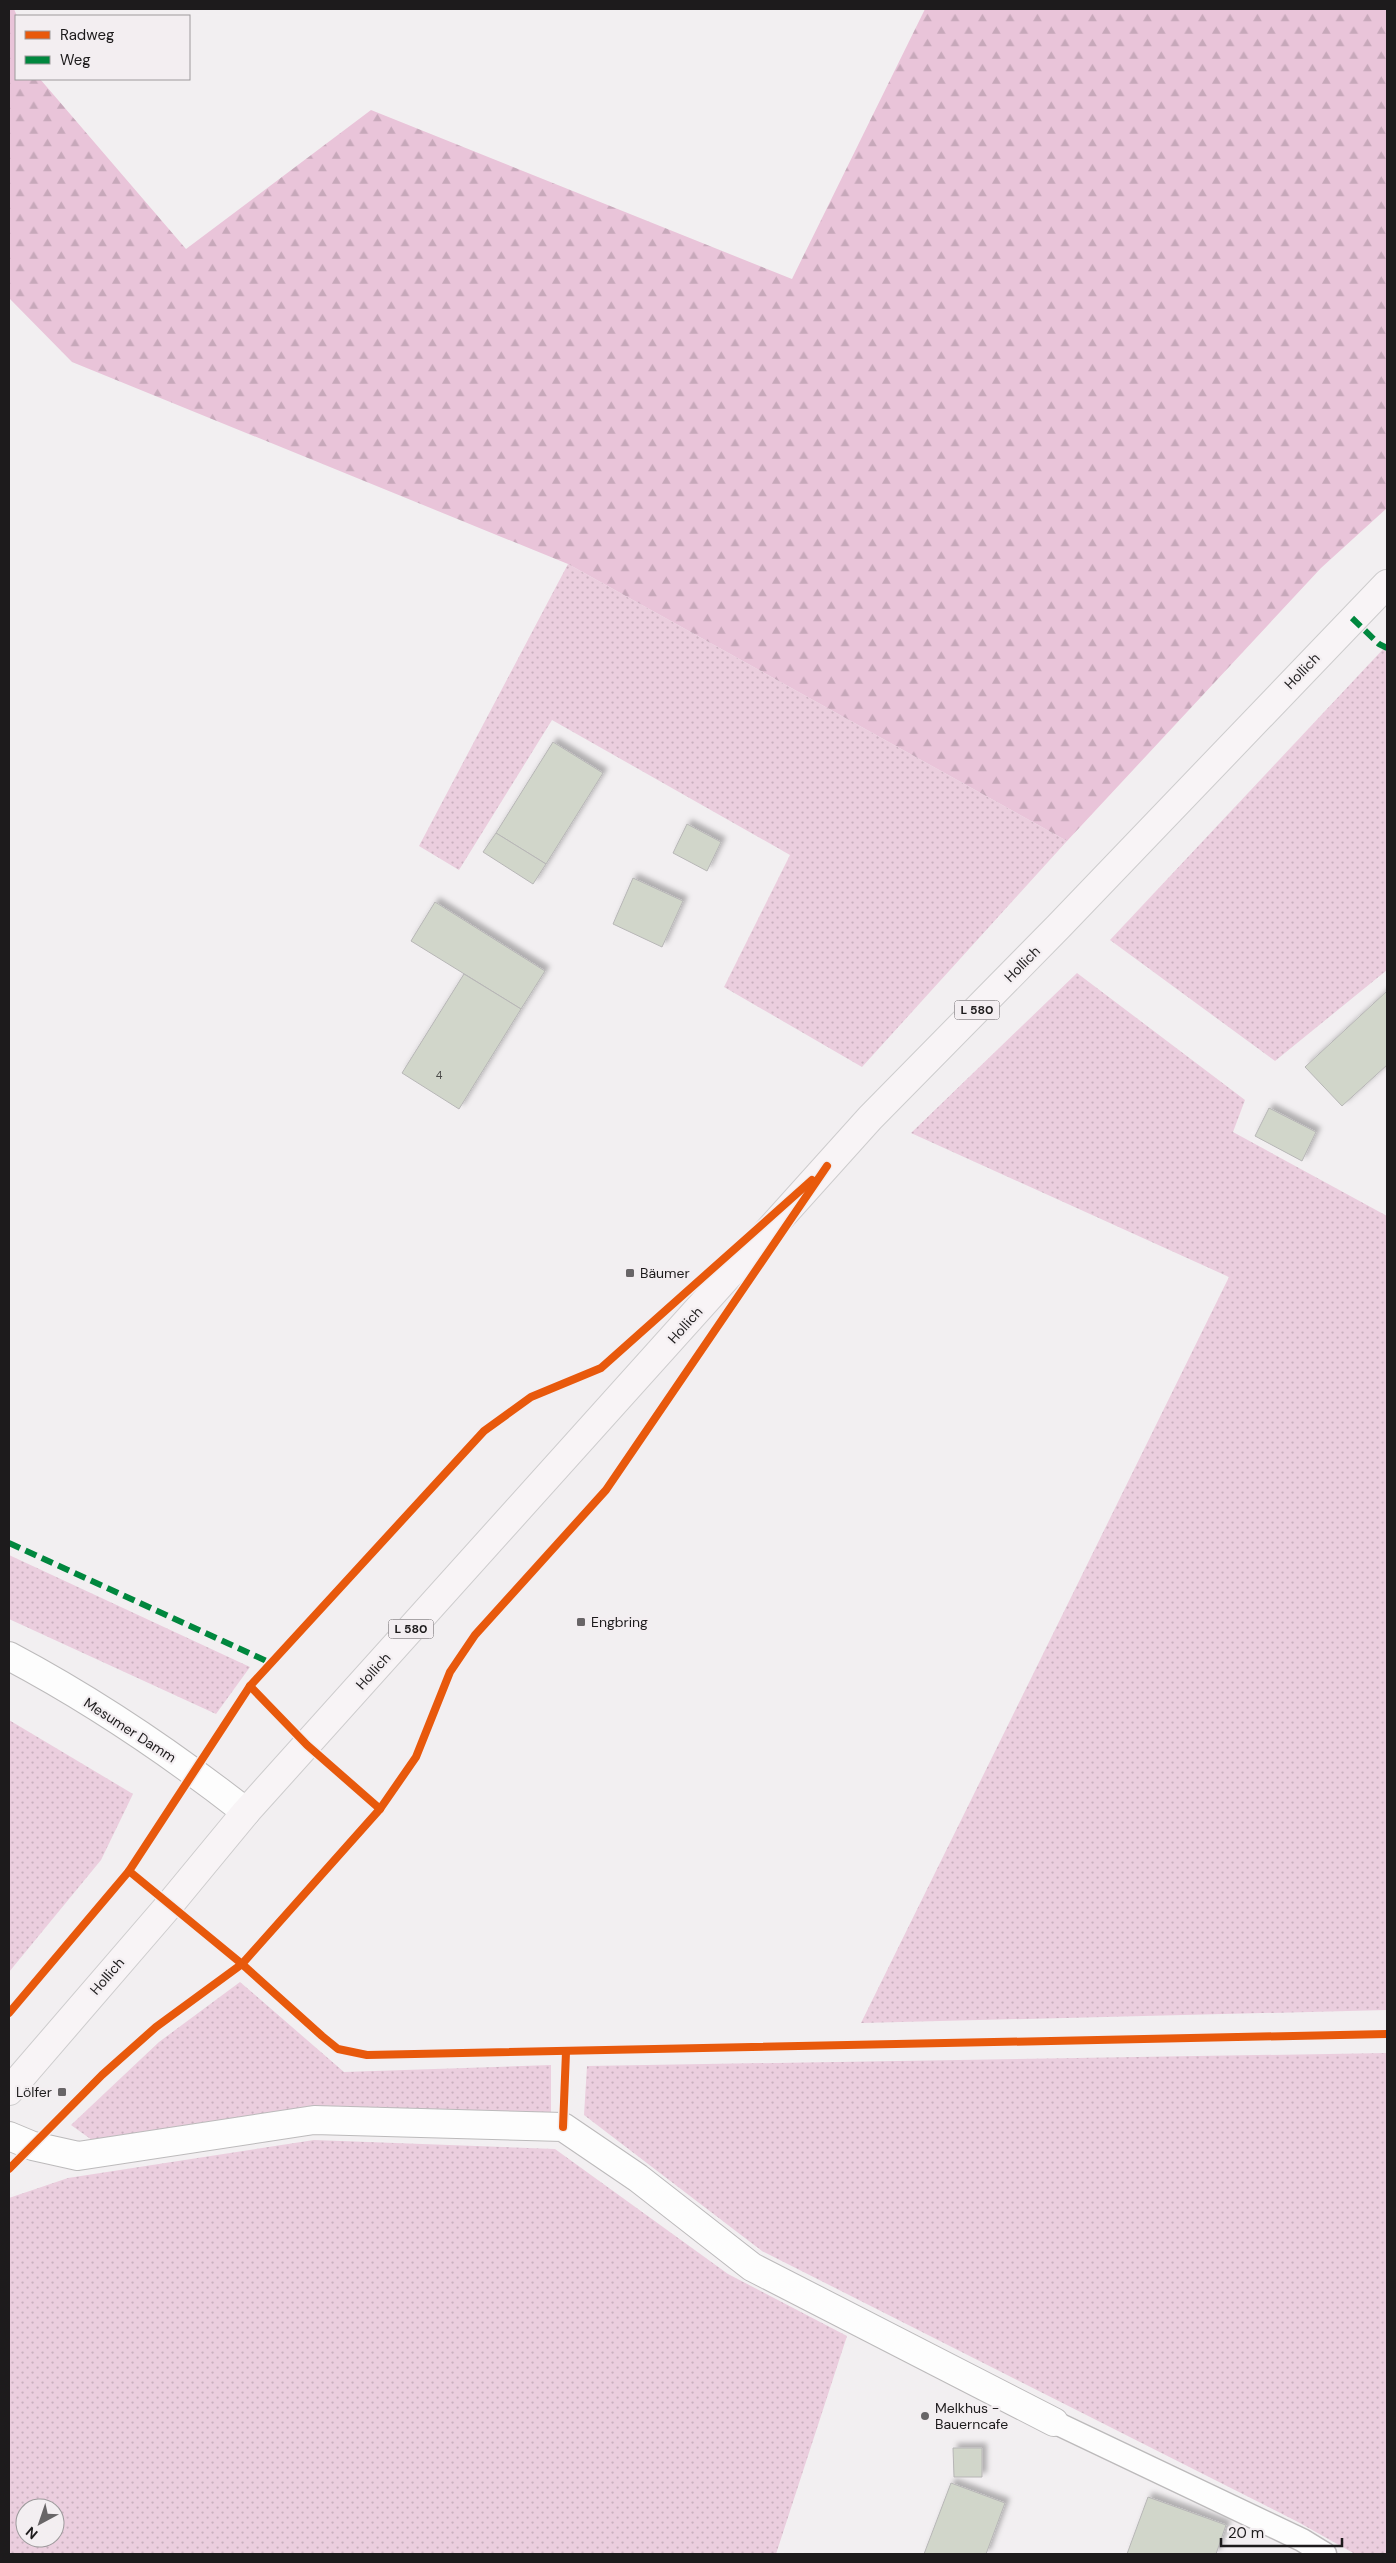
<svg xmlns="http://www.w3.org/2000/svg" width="1396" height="2563" font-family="'DM Sans',sans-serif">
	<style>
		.grass { fill: url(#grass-dots); fill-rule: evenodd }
		.forest { fill: url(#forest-firs) }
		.building { fill: #d1d6ca; stroke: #b7b6b6; filter: url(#shadow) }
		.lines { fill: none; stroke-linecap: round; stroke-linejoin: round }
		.service-casing { stroke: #bcbabb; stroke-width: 25 }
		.minor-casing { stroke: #bcbabb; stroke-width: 30 }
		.secondary-casing { stroke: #bcbabb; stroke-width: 30 }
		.primary-casing { stroke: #cdcccd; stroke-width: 30 }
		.service { stroke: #fdfdfd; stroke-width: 22 }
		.minor { stroke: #fdfdfd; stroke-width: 28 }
		.secondary { stroke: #fdfdfd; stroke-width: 28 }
		.primary { stroke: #f8f4f6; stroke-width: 28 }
		.quiet { stroke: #00873e; stroke-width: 6; stroke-dasharray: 12 6; stroke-linecap: butt }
		.cycleway-casing { stroke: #f3eef1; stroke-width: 11 }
		.cycleway { stroke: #e8590c; stroke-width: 8 }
		.poi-dot { fill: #686567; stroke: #f3eef1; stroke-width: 2 }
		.labels { text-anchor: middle; stroke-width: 4.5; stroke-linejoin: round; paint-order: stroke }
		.number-label { font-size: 11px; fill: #4a4a48 }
		.shield { fill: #f3eef1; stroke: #5d5a5c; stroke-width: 1 }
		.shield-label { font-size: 12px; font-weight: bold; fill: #1d1b1c }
		.street-label { font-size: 14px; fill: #1d1b1c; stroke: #f3eef1 }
		.poi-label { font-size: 14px; fill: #1d1b1c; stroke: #f3eef1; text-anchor: start }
	</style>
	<defs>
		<pattern id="grass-dots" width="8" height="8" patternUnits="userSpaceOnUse" patternTransform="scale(1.25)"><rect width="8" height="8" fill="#ebcede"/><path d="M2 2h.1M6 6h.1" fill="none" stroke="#c9b0be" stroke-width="1.8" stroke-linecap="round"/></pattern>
		<pattern id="forest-firs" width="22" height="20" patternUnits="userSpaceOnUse" patternTransform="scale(1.25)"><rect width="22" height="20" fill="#e9c4d9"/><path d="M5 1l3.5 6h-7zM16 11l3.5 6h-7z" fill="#c7a8ba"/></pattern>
		<filter id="shadow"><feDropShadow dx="4.5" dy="-4.5" stdDeviation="2.5" flood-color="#0004"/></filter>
	</defs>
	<rect width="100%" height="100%" fill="#f2eff1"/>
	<g class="grass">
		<path d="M568 564 1067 841 862 1067 724 987 790 855 552 720 459 870 419 846Z"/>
		<path d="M1387 645V970L1275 1061 1110 940Z"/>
		<path d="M1077 973 1245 1100 1233 1132 1387 1216V2010L861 2023 1229 1277 911 1133Z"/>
		<path d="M9 1555 250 1667 216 1714 9 1619Z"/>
		<path d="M9 1720 133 1794 101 1860 9 1972Z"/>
		<path d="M240 1982 344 2072 551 2065V2114L308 2109 92 2140 71 2125 159 2042Z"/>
		<path d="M1387 2053V2554H1355L1298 2522 762 2251 584 2115 587 2066Z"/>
		<path d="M314 2140 555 2149 728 2274 847 2336 776 2554H9V2198L68 2178ZM25 2508H55V2538H25Z"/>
	</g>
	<path class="forest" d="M9 9H14L17 16 16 79H40L186 249 371 110 792 279 925 9H1387V508L1321 568 1067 841 568 564 72 362 9 298Z"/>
	<g class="building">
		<path d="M553 742 603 773 546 864 496 833Z"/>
		<path d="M687 824 721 842 707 871 673 853Z"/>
		<path d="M496 833 546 864 533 884 483 852Z"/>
		<path d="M633 878 683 901 662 947 613 924Z"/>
		<path d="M435 902 545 971 521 1009 411 941Z"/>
		<path d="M464 974 521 1009 459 1109 402 1073Z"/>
		<path d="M1387 991V1065L1342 1106 1305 1067Z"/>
		<path d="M1269 1108 1316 1132 1302 1161 1255 1136Z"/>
		<path d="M953 2448H982V2477H954Z"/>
		<path d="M951 2483 1005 2503 986 2554H924Z"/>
		<path d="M1148 2497 1226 2525 1216 2554H1127Z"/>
	</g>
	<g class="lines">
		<defs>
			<path id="service" d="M1054 2422 1302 2540 1325 2554"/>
			<path id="minor" d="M9 2136 33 2146 78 2156 314 2120 563 2127 638 2178 752 2267 1054 2422"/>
			<path id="secondary" d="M9 1656C92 1700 172 1754 246 1812"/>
			<path id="primary" d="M9 2091 171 1903 246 1812 870 1118 1058 927 1387 584"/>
		</defs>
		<use href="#service" class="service-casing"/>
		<use href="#minor" class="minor-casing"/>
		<use href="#secondary" class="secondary-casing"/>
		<use href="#primary" class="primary-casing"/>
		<use href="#service" class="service"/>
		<use href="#minor" class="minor"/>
		<use href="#secondary" class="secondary"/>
		<use href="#primary" class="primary"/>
		<g class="quiet">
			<path d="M1352 618 1379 644 1387 648"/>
			<path d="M9 1543 271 1663"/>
		</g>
		<defs>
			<g id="cycleway">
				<path d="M250 1686 307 1745 380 1809"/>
				<path d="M129 1871 250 1686 484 1431 531 1397 601 1368 812 1180"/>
				<path d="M9 2013 129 1871 242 1964 322 2036 338 2049 367 2055 1387 2034"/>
				<path d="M563 2127 566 2052"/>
				<path d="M9 2169 102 2075 156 2027 242 1964 380 1809 416 1757 450 1672 475 1635 606 1490 827 1166"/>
			</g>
		</defs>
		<use href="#cycleway" class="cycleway-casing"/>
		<use href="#cycleway" class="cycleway"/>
	</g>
	<g class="poi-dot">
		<rect x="625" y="1268" width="10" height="10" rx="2.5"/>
		<rect x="576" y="1617" width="10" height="10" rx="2.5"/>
		<rect x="57" y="2087" width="10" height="10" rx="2.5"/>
		<circle cx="925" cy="2416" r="5"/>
	</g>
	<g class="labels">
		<g class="number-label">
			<text x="439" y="1079">4</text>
		</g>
		<g class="shield">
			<rect x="954.5" y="1000.5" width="45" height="19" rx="4"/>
			<rect x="388.5" y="1619.5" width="45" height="19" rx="4"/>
		</g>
		<g class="shield-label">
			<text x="977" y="1014">L 580</text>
			<text x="411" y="1633">L 580</text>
		</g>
		<g class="street-label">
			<text transform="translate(1302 671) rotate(-46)" y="5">Hollich</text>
			<text transform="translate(1022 964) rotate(-45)" y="5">Hollich</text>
			<text transform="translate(685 1325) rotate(-48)" y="5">Hollich</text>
			<text transform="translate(373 1671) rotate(-48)" y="5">Hollich</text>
			<text transform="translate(130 1730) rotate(33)" y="5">Mesumer Damm</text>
			<text transform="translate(107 1976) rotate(-49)" y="5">Hollich</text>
		</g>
		<g class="poi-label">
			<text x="640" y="1278">Bäumer</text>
			<text x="591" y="1627">Engbring</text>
			<text x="52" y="2097" text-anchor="end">Lölfer</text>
			<text x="935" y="2413">Melkhus -<tspan x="935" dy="16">Bauerncafe</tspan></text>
		</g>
	</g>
	<rect width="1396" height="2563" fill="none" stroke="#1d1b1c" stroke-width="20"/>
	<rect x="15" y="15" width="175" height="65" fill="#f3eef1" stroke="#9d9a9c"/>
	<rect x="25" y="31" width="25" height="8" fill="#e8590c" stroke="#9d9a9c"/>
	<text x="60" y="40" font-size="15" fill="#1d1b1c">Radweg</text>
	<rect x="25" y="56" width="25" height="8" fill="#00873e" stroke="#9d9a9c"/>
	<text x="60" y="65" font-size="15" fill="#1d1b1c">Weg</text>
	<g transform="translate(40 2523) rotate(220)"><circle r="24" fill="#f3eef1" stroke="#9d9a9c"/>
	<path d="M0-4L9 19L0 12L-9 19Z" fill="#686567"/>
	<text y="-8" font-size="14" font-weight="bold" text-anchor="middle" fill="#1d1b1c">N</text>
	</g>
	<path d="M1221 2538v8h121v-8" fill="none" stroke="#1d1b1c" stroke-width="2.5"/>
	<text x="1228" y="2538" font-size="15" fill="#1d1b1c" stroke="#f3eef1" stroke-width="4" paint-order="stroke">20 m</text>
</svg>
